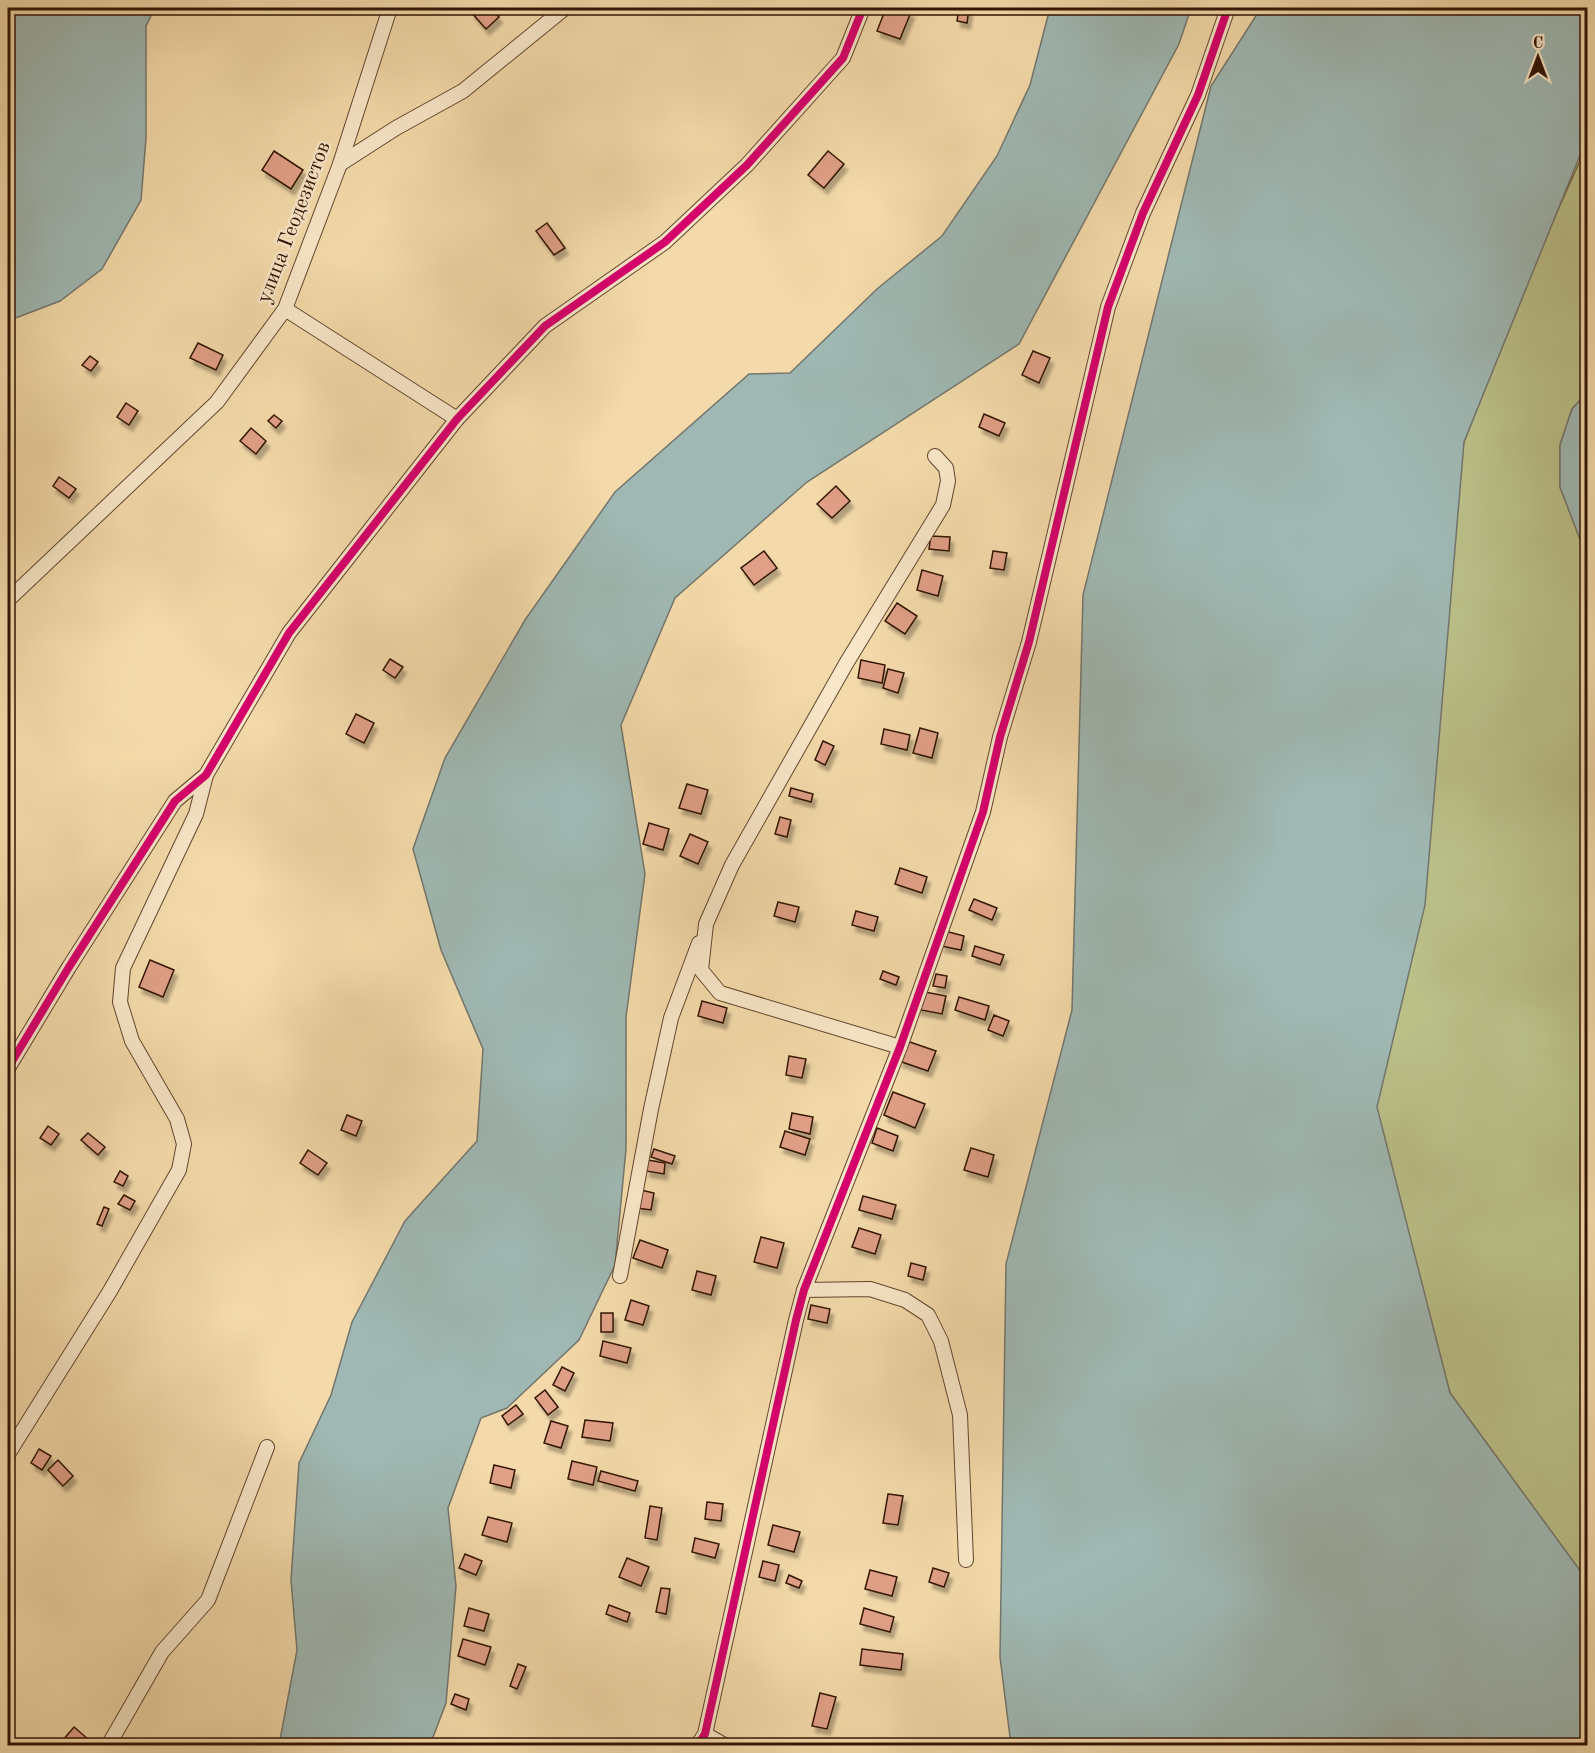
<svg xmlns="http://www.w3.org/2000/svg" width="1595" height="1753" font-family="'Old Standard TT',serif">
	<style>
		.green { fill: #bbc089; stroke: #766a47; stroke-width: 1.5 }
		.water { fill: #9fb8b3; stroke: #73766d; stroke-width: 1.5 }
		.building { fill: #e0a087; stroke: #321405; stroke-width: 1.5; filter: url(#shadow) }
		.lines { fill: none; stroke-linecap: round; stroke-linejoin: round }
		.street-casing { stroke: #62462e; stroke-width: 16 }
		.street { stroke: #f8e7c8; stroke-width: 14 }
		.cycleway-casing { stroke: #f8e7c8; stroke-width: 11 }
		.cycleway { stroke: #d6006c; stroke-width: 8 }
		.labels { text-anchor: middle; stroke-width: 5; stroke-linejoin: round; paint-order: stroke }
		.street-label { font-size: 21px; fill: #321405; stroke: #f8e7c8 }
	</style>
	<defs>
		<filter id="shadow"><feDropShadow dx="3.5" dy="6" stdDeviation="1.5" flood-color="#0004"/></filter>
	</defs>
	<rect width="100%" height="100%" fill="#f4daaa"/>
	<filter id="stains"><feTurbulence type="fractalNoise" baseFrequency=".00333" numOctaves="4"/><feColorMatrix values="0 0 0 0 .2 0 0 0 0 .09 0 0 0 0 .02 0 0 0 .5 -.17"/></filter>
	<radialGradient id="worn" r=".72"><stop offset=".6" stop-color="#630" stop-opacity="0"/><stop offset="1" stop-color="#630" stop-opacity=".3"/></radialGradient>
	<path class="green" d="M1587 145V393L1572 409 1560 445V487L1588 558 1587 1582 1450 1393 1345 1006 1464 442 1530 272Z"/>
	<g class="water">
		<path d="M16 8H155L146 26V138L141 200 102 269 60 301 8 321V20Z"/>
		<path d="M1050 8H1191L1179 44 1019 344 807 482 675 598 621 725 645 874 626 1017V1149L615 1265 579 1340 507 1408 481 1418 448 1508 456 1586 446 1703 430 1745H279L297 1650 291 1580 299 1463 331 1395 352 1322 405 1221 477 1141 483 1049 441 950 413 849 445 758 525 620 615 492 749 374 790 373 877 289 942 236 997 156 1030 85Z"/>
		<path d="M1261 8H1587V138L1464 442 1425 905 1377 1107 1450 1393 1587 1580V1745H1011L1000 1657 1006 1264 1072 1010 1083 595 1211 86Z"/>
		<path d="M1587 393V558L1560 487V445L1572 409Z"/>
	</g>
	<g class="building">
		<path d="M476 8H491L499 17 486 29 471 12Z"/>
		<path d="M886 8H900L911 12 900 39 877 31Z"/>
		<path d="M959 8H969L967 23 957 21Z"/>
		<path d="M274 151 303 170 291 189 262 170Z"/>
		<path d="M828 151 844 164 824 188 808 175Z"/>
		<path d="M547 223 565 248 554 255 536 231Z"/>
		<path d="M198 343 223 355 216 370 190 358Z"/>
		<path d="M1033 351 1050 358 1039 383 1022 375Z"/>
		<path d="M90 356 98 362 91 371 82 365Z"/>
		<path d="M126 403 138 411 129 425 117 417Z"/>
		<path d="M984 414 1005 423 999 436 979 427Z"/>
		<path d="M274 415 282 421 276 428 268 421Z"/>
		<path d="M251 428 266 441 256 454 240 441Z"/>
		<path d="M59 477 76 489 69 498 53 486Z"/>
		<path d="M836 486 850 501 832 518 817 504Z"/>
		<path d="M931 536 950 537 949 551 929 549Z"/>
		<path d="M764 551 777 568 754 585 741 568Z"/>
		<path d="M993 551 1007 553 1004 570 990 568Z"/>
		<path d="M922 570 943 576 938 596 917 590Z"/>
		<path d="M897 603 917 616 905 634 885 621Z"/>
		<path d="M390 659 403 667 395 678 383 670Z"/>
		<path d="M861 660 885 665 882 683 858 678Z"/>
		<path d="M888 669 904 673 898 693 883 688Z"/>
		<path d="M356 714 374 723 364 743 346 734Z"/>
		<path d="M920 728 938 733 932 758 913 753Z"/>
		<path d="M884 729 910 735 907 750 881 744Z"/>
		<path d="M823 741 834 746 825 765 815 760Z"/>
		<path d="M687 784 708 790 701 814 679 808Z"/>
		<path d="M791 788 813 794 811 802 789 796Z"/>
		<path d="M780 817 791 820 787 837 775 834Z"/>
		<path d="M649 823 669 829 663 850 643 844Z"/>
		<path d="M690 834 708 842 698 864 680 856Z"/>
		<path d="M900 868 927 877 922 893 895 884Z"/>
		<path d="M974 899 997 908 992 920 969 910Z"/>
		<path d="M778 902 799 907 795 922 774 916Z"/>
		<path d="M856 911 878 917 874 931 852 925Z"/>
		<path d="M945 931 964 936 961 950 941 946Z"/>
		<path d="M975 946 1004 955 1000 965 972 956Z"/>
		<path d="M150 960 174 970 163 997 139 987Z"/>
		<path d="M883 971 899 977 896 985 880 979Z"/>
		<path d="M936 974 947 976 945 988 933 986Z"/>
		<path d="M920 991 946 996 942 1014 916 1009Z"/>
		<path d="M959 997 989 1006 985 1020 955 1010Z"/>
		<path d="M702 1001 727 1008 723 1023 698 1016Z"/>
		<path d="M994 1015 1009 1021 1003 1036 988 1030Z"/>
		<path d="M907 1041 936 1051 928 1071 899 1061Z"/>
		<path d="M789 1056 806 1059 802 1078 786 1075Z"/>
		<path d="M893 1092 925 1104 915 1128 884 1115Z"/>
		<path d="M792 1113 813 1117 810 1134 789 1129Z"/>
		<path d="M347 1115 362 1121 356 1136 341 1130Z"/>
		<path d="M48 1126 59 1134 51 1145 40 1138Z"/>
		<path d="M877 1128 898 1136 893 1151 872 1143Z"/>
		<path d="M785 1131 810 1139 805 1155 780 1147Z"/>
		<path d="M88 1133 105 1147 98 1155 81 1140Z"/>
		<path d="M971 1148 994 1155 988 1177 964 1170Z"/>
		<path d="M654 1149 675 1156 672 1164 651 1157Z"/>
		<path d="M308 1150 327 1163 318 1175 300 1163Z"/>
		<path d="M648 1160 665 1163 664 1174 646 1171Z"/>
		<path d="M120 1171 128 1176 123 1186 114 1182Z"/>
		<path d="M641 1190 654 1193 651 1210 637 1208Z"/>
		<path d="M124 1195 135 1201 130 1210 118 1204Z"/>
		<path d="M863 1196 896 1205 892 1219 859 1210Z"/>
		<path d="M104 1207 109 1209 102 1226 97 1224Z"/>
		<path d="M859 1228 881 1235 875 1254 852 1247Z"/>
		<path d="M761 1237 784 1243 777 1268 754 1262Z"/>
		<path d="M640 1240 668 1250 662 1268 633 1258Z"/>
		<path d="M911 1263 926 1267 923 1280 908 1276Z"/>
		<path d="M697 1271 716 1276 711 1295 692 1290Z"/>
		<path d="M631 1300 649 1306 643 1325 625 1320Z"/>
		<path d="M811 1305 830 1309 827 1323 808 1319Z"/>
		<rect x="601" y="1313" width="12" height="19"/>
		<path d="M603 1341 631 1348 627 1363 600 1356Z"/>
		<path d="M562 1367 574 1373 565 1391 553 1385Z"/>
		<path d="M545 1390 558 1407 548 1415 535 1398Z"/>
		<path d="M516 1405 523 1414 508 1425 502 1416Z"/>
		<path d="M585 1420 613 1423 610 1441 582 1437Z"/>
		<path d="M551 1421 568 1426 561 1448 544 1443Z"/>
		<path d="M39 1449 51 1456 42 1470 31 1463Z"/>
		<path d="M58 1460 73 1476 63 1486 48 1470Z"/>
		<path d="M572 1461 597 1467 593 1485 568 1479Z"/>
		<path d="M494 1465 515 1470 511 1488 490 1483Z"/>
		<path d="M601 1471 638 1481 635 1491 598 1481Z"/>
		<path d="M888 1494 903 1496 898 1525 883 1523Z"/>
		<path d="M707 1502 723 1504 721 1521 705 1519Z"/>
		<path d="M650 1506 662 1508 657 1540 645 1538Z"/>
		<path d="M488 1517 512 1523 507 1542 482 1535Z"/>
		<path d="M773 1525 800 1532 794 1552 768 1545Z"/>
		<path d="M695 1538 719 1544 715 1558 692 1552Z"/>
		<path d="M465 1554 482 1561 476 1575 459 1568Z"/>
		<path d="M627 1558 649 1567 641 1586 619 1577Z"/>
		<path d="M763 1561 779 1565 775 1581 759 1577Z"/>
		<path d="M933 1568 949 1573 944 1587 929 1582Z"/>
		<path d="M870 1570 897 1577 892 1596 865 1589Z"/>
		<path d="M789 1575 802 1581 799 1588 786 1583Z"/>
		<path d="M661 1588 670 1589 666 1614 656 1612Z"/>
		<path d="M609 1605 630 1613 627 1622 606 1614Z"/>
		<path d="M469 1608 489 1614 484 1631 464 1626Z"/>
		<path d="M864 1608 894 1617 890 1632 860 1624Z"/>
		<path d="M463 1639 491 1647 485 1665 458 1656Z"/>
		<path d="M862 1649 903 1654 901 1670 860 1665Z"/>
		<path d="M518 1664 526 1667 517 1689 510 1686Z"/>
		<path d="M820 1693 836 1697 827 1729 812 1726Z"/>
		<path d="M455 1694 469 1699 466 1710 451 1704Z"/>
		<path d="M74 1727 88 1739 83 1746H69L63 1740Z"/>
	</g>
	<g class="lines">
		<defs>
			<g id="street">
				<path d="M340 164 396 128 463 91 565 8"/>
				<path d="M285 309 457 419"/>
				<path d="M8 600 217 402 285 309 340 164 390 8"/>
				<path d="M900 1047 720 993 701 970 706 924 732 865 847 662 943 505 948 481 946 468 935 456"/>
				<path d="M8 1068 69 967 175 801 206 775 289 633 457 419 545 326 665 242 747 165 843 58 863 8"/>
				<path d="M620 1276 651 1109 671 1018 699 943"/>
				<path d="M804 1290 870 1289 905 1300 928 1315 941 1341 960 1415 966 1560"/>
				<path d="M8 1454 110 1291 179 1170 184 1144 177 1119 132 1041 120 1002 123 968 196 814 206 775"/>
				<path d="M705 1734 726 1746"/>
				<path d="M108 1746 162 1652 208 1600 267 1447"/>
				<path d="M697 1746 705 1734 796 1320 804 1290 900 1047 983 812 1000 737 1029 642 1108 307 1143 213 1198 95 1228 8"/>
			</g>
		</defs>
		<use href="#street" class="street-casing"/>
		<use href="#street" class="street"/>
		<defs>
			<g id="cycleway">
				<path d="M8 1068 69 967 175 801 206 775 289 633 457 419 545 326 665 242 747 165 843 58 863 8"/>
				<path d="M697 1746 705 1734 796 1320 804 1290 900 1047 983 812 1000 737 1029 642 1108 307 1143 213 1198 95 1228 8"/>
			</g>
		</defs>
		<use href="#cycleway" class="cycleway-casing"/>
		<use href="#cycleway" class="cycleway"/>
	</g>
	<g class="labels">
		<g class="street-label">
			<text transform="translate(293 222) rotate(-69)" y="7">улица Геодезистов</text>
		</g>
	</g>
	<rect width="1595" height="1753" fill="none" stroke="#f4daaa" stroke-width="30"/>
	<rect x="9" y="9" width="1577" height="1735" fill="none" stroke="#321405" stroke-width="3"/>
	<rect x="15" y="15" width="1565" height="1723" fill="none" stroke="#321405" stroke-width="1.5"/>
	<g transform="translate(1538 57)" stroke="#f8e7c8" stroke-width="4.5" paint-order="stroke">
	<path d="M0-4.5L10 22L0 15L-10 22Z" fill="#321405"/>
	<text y="-9" font-size="16" font-weight="bold" text-anchor="middle" fill="#321405">С</text>
	</g>
	<rect width="100%" height="100%" filter="url(#stains)"/>
	<rect width="100%" height="100%" fill="url(#worn)"/>
</svg>
